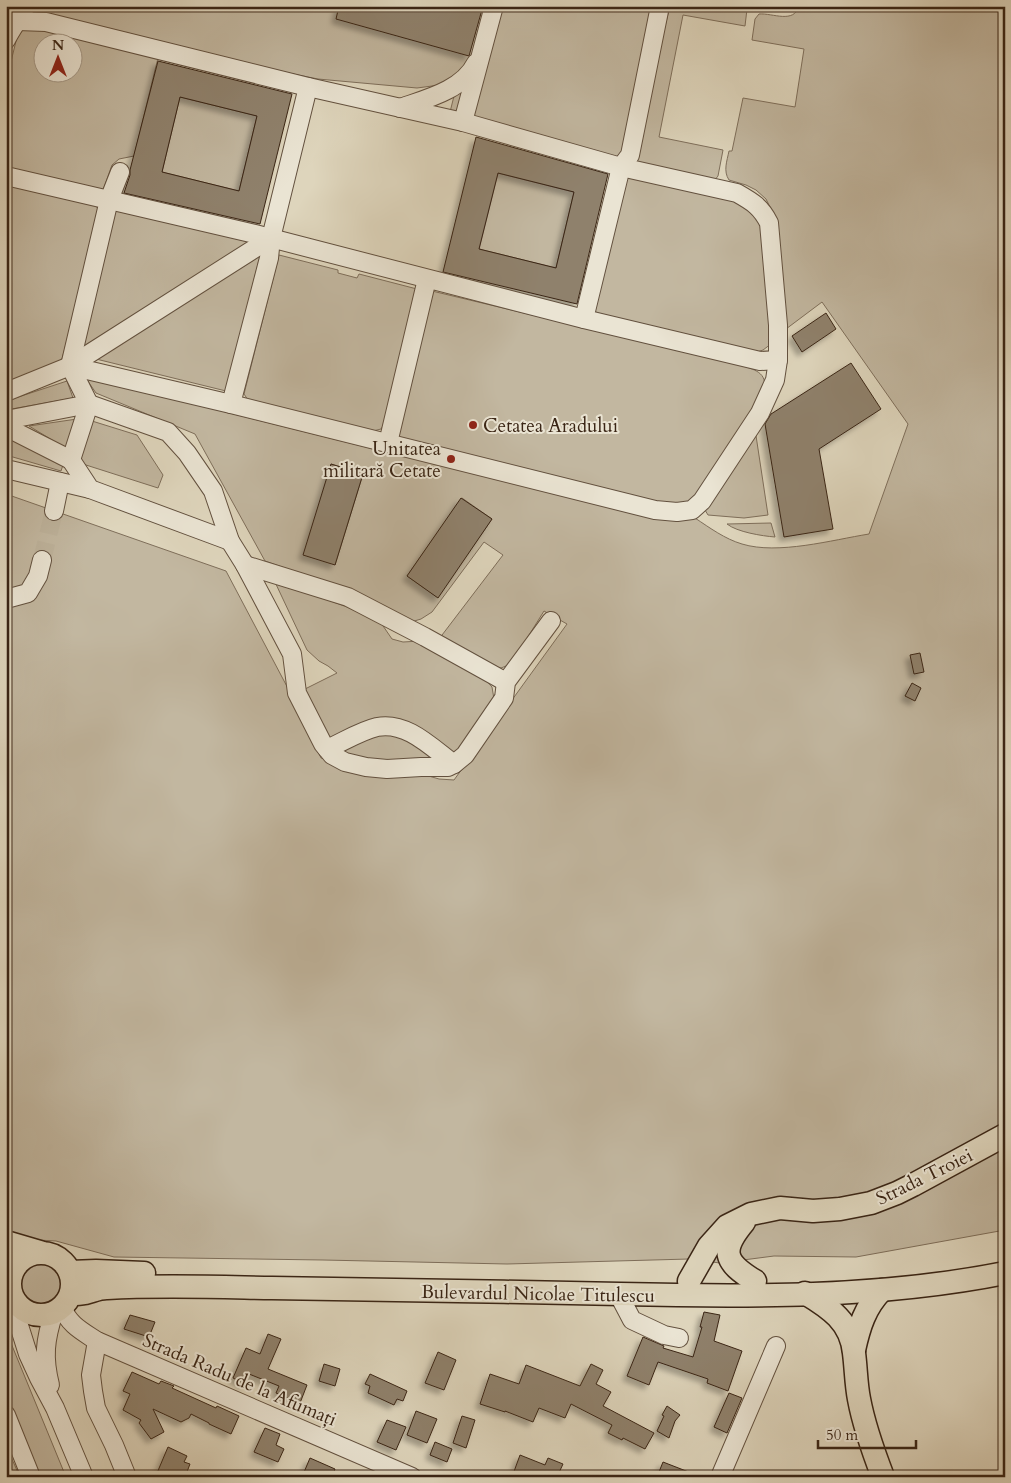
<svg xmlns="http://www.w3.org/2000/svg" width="1011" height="1483" font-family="Cardo,serif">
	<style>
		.green { fill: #c2b7a0; stroke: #7e6e5a; fill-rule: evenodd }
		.building { fill: #8f816c; stroke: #3a2515; fill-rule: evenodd; filter: url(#shadow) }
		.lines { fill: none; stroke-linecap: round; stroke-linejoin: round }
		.minor-tunnel { stroke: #bdb29b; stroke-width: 18; stroke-dasharray: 18 9; stroke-linecap: butt }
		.minor-casing { stroke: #63513f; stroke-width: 20 }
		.major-casing { stroke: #3a2515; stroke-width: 25 }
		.minor { stroke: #eae4d3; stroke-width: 18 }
		.major { stroke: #ded5bc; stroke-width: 22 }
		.poi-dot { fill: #8f2418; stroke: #eae4d3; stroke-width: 2 }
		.labels { text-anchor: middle; stroke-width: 4; stroke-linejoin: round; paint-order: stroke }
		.poi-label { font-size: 19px; fill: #3a2515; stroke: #eae4d3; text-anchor: start }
		.street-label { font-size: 19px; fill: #3a2515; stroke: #eae4d3 }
	</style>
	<defs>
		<filter id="shadow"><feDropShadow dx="-4.5" dy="4.5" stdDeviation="2.5" flood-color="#0004"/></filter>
	</defs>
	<rect width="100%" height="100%" fill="#ded5bc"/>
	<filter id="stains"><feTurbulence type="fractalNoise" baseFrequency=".004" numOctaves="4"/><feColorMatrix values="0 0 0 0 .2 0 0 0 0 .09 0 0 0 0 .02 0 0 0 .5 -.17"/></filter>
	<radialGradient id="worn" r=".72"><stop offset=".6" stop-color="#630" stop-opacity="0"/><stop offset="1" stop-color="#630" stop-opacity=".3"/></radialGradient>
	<g class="green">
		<path d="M31 6H489L478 52 447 84 417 88 318 79 199 55 28 13Z"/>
		<path d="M497 6H656L627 150 618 160 475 119 471 114Z"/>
		<path d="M670 6H751L747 9 745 26 683 15 659 137 723 150 718 176 714 181 631 164Z"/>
		<path d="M799 6H1005V1230L856 1257 774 1256 720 1263 689 1259 507 1264 323 1260 114 1257 56 1241 19 1239 6 1233V494L226 571 292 696 321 758 343 765 415 772 439 779 454 780 567 624 544 611 511 664 501 668 491 667 439 639 503 555 484 542 432 612 421 619 411 622 341 588 265 561 195 434 96 393 85 377 386 452 695 518C710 528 725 539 742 544 778 555 832 540 869 534L908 424 822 302 782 332 776 231 773 213 766 199 756 190 746 185 729 180C723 171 727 161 729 151H732L743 98 795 107 804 49 752 40 755 19 759 14C773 13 794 24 799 6ZM331 464 363 474 335 565ZM462 498 492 519 437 597 407 576Z"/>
		<path d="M27 25 158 58 134 156 119 159 112 165 101 196 6 172V82L17 37ZM42 42H72V72H42Z"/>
		<path d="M468 85 460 115 450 112 454 96Z"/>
		<path d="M180 97 257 116 239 191 162 172Z"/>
		<path d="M498 173 574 192 556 268 479 249Z"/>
		<path d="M625 176 716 193 752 208 763 230 768 311 772 335 771 344 763 350 754 353 601 316 595 311 594 305Z"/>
		<path d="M6 185 15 186 92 204 97 207 100 215 62 359 55 365 6 385Z"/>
		<path d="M113 208 249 242 78 350Z"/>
		<path d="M279 255 338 270V273L357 278 359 274 417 289 390 415 381 429 369 432 248 400 244 394Z"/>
		<path d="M260 256 226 391 96 359Z"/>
		<path d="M432 291 741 365C758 371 768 373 764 394L699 497 685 505 670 507 394 438Z"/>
		<path d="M67 381 73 398 6 410V401Z"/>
		<path d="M77 419 67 449 29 426Z"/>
		<path d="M92 421 137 435 163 475 158 488 86 465 80 460V454Z"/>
		<path d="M755 429 768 515 744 518 708 515 705 510 707 503Z"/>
		<path d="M9 437 64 462 61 471 6 455V438Z"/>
		<path d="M771 523 775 537C762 536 737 532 727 524Z"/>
		<path d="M274 580 347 607 381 623 392 639 403 642 421 641 483 677 492 687 494 699 454 758 404 723 326 741 303 690 337 673 328 666 319 661 307 650Z"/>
		<path d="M395 730 447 763H375L334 751 369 733Z"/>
		<circle cx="42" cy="1284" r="23"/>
		<path d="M6 1331 66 1477H39L6 1396Z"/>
		<path d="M6 1446 20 1477H6Z"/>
	</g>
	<g class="building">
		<path d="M339 6H483L469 56 336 19Z"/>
		<path d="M158 61 292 94 260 224 124 193 130 175V170ZM180 97 257 116 239 191 162 172Z"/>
		<path d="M476 137 608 174 577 304 443 272ZM498 173 574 192 556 268 479 249Z"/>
		<path d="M826 313 836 329 802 352 792 336Z"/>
		<path d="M851 363 881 409 819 449 833 529 784 537 765 424 771 414Z"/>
		<path d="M331 464 363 474 335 565 303 555Z"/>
		<path d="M461 498 492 519 438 598 407 576Z"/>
		<path d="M920 653 924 672 914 674 910 655Z"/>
		<path d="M912 683 921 688 915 701 905 696Z"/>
		<path d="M704 1312 720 1315 714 1341 742 1351 728 1391 707 1383 708 1379 658 1362 649 1385 627 1376 643 1337 664 1346 663 1348 693 1357 702 1327H700Z"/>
		<path d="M130 1315 155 1322 149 1337 124 1329Z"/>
		<path d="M268 1334 281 1339 268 1369 307 1385 300 1403 276 1393 279 1386 249 1374 245 1384 233 1378 246 1348 260 1354Z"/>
		<path d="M438 1352 456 1360 444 1390 425 1383Z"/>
		<path d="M324 1364 340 1369 335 1386 319 1381Z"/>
		<path d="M591 1364 603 1370 596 1384 611 1392 603 1406 654 1433 645 1449 623 1438 622 1440 608 1433 612 1425 571 1404 565 1418 539 1408 533 1422 505 1411V1412L480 1404 490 1374 519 1384 526 1365 580 1386Z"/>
		<path d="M132 1372 159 1384 161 1381 174 1386 172 1388 216 1408 217 1406 239 1416 231 1434 209 1424V1423L191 1414 189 1418 181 1422 153 1409 164 1432 151 1439 139 1423 141 1420 123 1410 130 1394 123 1391Z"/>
		<path d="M370 1374 407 1391 403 1401 397 1399 394 1405 368 1393 370 1386 365 1384Z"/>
		<path d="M729 1393 742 1398 727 1433 714 1427Z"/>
		<path d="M667 1406 680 1415 675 1421 669 1438 657 1431 664 1416 662 1415Z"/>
		<path d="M416 1411 437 1419 427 1443 407 1435Z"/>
		<path d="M462 1416 475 1420 466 1448 453 1443Z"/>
		<path d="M387 1420 406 1427 396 1450 377 1442Z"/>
		<path d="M265 1428 280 1434 276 1445 284 1449 278 1462 254 1452Z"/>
		<path d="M435 1442 452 1449 447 1462 430 1455Z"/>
		<path d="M168 1447 187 1456 184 1462 190 1464 185 1477H165L157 1473Z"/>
		<path d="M520 1455 545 1465 548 1458 563 1464 557 1477H512Z"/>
		<path d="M310 1458 335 1469 332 1477H302Z"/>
		<path d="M663 1462 699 1476 698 1477H657Z"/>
	</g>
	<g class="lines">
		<path class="minor-tunnel" d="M42 560 54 511"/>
		<defs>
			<g id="minor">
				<path d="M18 21 46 22 308 87 463 122 621 167 737 193C753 202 761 207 769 223L778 325V360L775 380 760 413 702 501 692 510 677 512 655 510 231 404 70 366"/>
				<path d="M6 40C12 28 20 18 26 6"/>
				<path d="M400 108C426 99 463 90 476 63"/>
				<path d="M463 122 494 6"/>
				<path d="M6 176 255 234 584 319 760 361 778 360"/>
				<path d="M584 319 621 167 630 155 660 6"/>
				<path d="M6 392 70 366 271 238"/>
				<path d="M231 404 269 258 271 238 308 87"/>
				<path d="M6 420 89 404 168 432 187 453 213 491 230 541 245 565 292 654 297 693 323 744 332 755 345 762 366 767 387 769 421 767H448L454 764 465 755 504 698 506 682 551 621"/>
				<path d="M6 427 71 460 89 404 70 366 109 200 120 172"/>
				<path d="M388 443 427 279"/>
				<path d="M71 460 90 489 230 541"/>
				<path d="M6 469 90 489"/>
				<path d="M54 511 60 482"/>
				<path d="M245 565 348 597 425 637 506 682"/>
				<path d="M6 599 28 593 38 576 42 560"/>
				<path d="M327 749C343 742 360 731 377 727 407 721 432 748 454 764"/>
				<path d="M13 1297 16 1316 28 1354 39 1378 55 1408 84 1477"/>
				<path d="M622 1301 632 1320 664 1335 679 1338"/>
				<path d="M62 1307C69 1325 82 1331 97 1341L412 1477"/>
				<path d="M97 1341 91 1375 93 1391 96 1408 114 1445 127 1477"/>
				<path d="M50 1385C43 1357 45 1340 54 1312"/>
				<path d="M6 1415 31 1477"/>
				<path d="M720 1477 776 1346"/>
			</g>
			<g id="major">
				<path d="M744 1222C720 1251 724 1262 755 1281"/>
				<path d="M6 1242 40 1252"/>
				<circle cx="41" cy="1284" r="31"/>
				<path d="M70 1272 96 1271 144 1273"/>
				<path d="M689 1281 709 1246 727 1226 751 1214 780 1208 813 1211 840 1209 871 1203 897 1193 913 1185 1005 1135"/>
				<path d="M805 1293C830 1308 851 1322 854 1353 856 1368 856 1384 859 1399 864 1426 873 1451 883 1477"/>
				<path d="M71 1294C75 1294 80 1294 85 1293 93 1291 99 1288 107 1288 162 1285 217 1287 272 1288 388 1289 504 1292 620 1294 747 1297 880 1298 1005 1273"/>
				<path d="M854 1350C859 1327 865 1307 882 1290"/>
			</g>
		</defs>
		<use href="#minor" class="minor-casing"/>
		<use href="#major" class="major-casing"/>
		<use href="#minor" class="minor"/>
		<use href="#major" class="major"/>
	</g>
	<g class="poi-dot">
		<circle cx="473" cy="425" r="5"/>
		<circle cx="451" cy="459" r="5"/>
	</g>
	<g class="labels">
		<g class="poi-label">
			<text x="483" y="432">Cetatea Aradului</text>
			<text x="441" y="455" text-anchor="end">Unitatea<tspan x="441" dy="22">militară Cetate</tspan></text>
		</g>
		<g class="street-label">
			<text transform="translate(924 1176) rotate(-26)" y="7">Strada Troiei</text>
			<text transform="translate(538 1293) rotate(1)" y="7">Bulevardul Nicolae Titulescu</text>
			<text transform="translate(240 1379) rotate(23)" y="7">Strada Radu de la Afumați</text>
		</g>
	</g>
	<rect width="1011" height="1483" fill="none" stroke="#ded5bc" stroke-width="25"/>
	<rect x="8" y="8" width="996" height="1468" fill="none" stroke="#3a2515" stroke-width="2.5"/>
	<rect x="12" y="12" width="986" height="1458" fill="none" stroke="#3a2515"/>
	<g transform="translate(58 58)"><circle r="24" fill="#eae4d3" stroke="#a49887"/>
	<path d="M0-4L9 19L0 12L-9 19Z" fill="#8f2418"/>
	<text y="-8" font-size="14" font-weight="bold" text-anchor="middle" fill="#3a2515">N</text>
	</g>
	<path d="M818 1440v8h98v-8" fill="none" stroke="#3a2515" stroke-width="2.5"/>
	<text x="826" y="1440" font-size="15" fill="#3a2515" stroke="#eae4d3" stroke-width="4" paint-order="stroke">50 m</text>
	<rect width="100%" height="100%" filter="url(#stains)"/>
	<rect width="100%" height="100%" fill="url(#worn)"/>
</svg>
